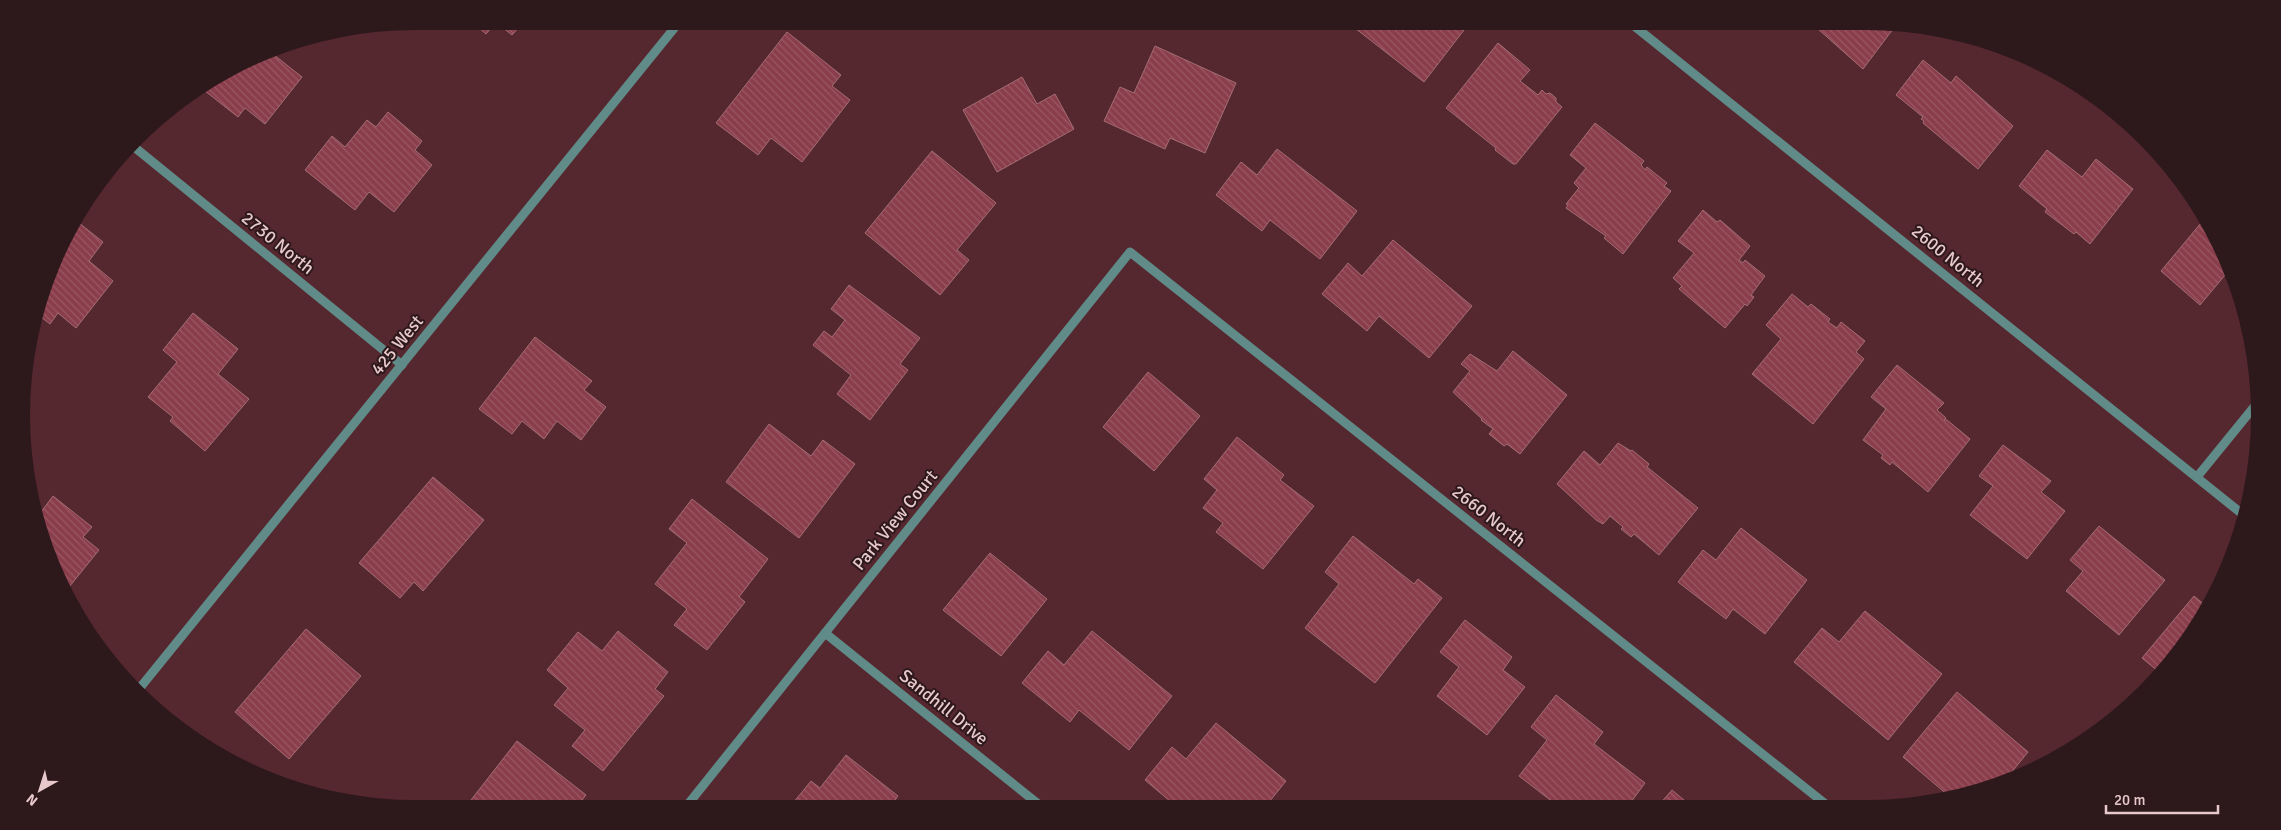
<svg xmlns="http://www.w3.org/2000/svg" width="2281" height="830" font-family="Signika,sans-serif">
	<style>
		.building { fill: url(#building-back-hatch); stroke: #a36d74 }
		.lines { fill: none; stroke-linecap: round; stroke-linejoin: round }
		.minor { stroke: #608b88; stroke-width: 9 }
		.labels { text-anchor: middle; stroke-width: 4; stroke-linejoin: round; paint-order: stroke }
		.street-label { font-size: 18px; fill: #e7c8cb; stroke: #2d181b }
	</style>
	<defs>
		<pattern id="building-back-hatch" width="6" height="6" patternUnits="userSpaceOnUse" patternTransform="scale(1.25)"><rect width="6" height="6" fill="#8a3d4b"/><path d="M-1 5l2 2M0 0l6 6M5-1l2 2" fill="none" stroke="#9a5864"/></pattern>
	</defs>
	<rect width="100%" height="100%" fill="#55272f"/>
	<g class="building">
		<path d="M471 21H524L512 35 496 22 486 34Z"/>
		<path d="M1346 21H1454L1464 30 1424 82Z"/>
		<path d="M1809 21H1866L1896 25 1863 69Z"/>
		<path d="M787 32 841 75 832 86 850 100 802 162 771 138 758 155 716 123Z"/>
		<path d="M1498 43 1530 70 1520 81 1538 95 1542 90 1546 94 1550 93 1556 98V102L1562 107 1516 164H1513L1495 150 1496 148 1446 108Z"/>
		<path d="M1155 46 1236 83 1205 153 1170 138 1165 149 1104 121 1120 87 1134 93Z"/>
		<path d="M269 51 302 77 265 124 245 108 238 117 200 87 218 74Z"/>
		<path d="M1923 60 1951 83 1956 76 2013 126 1978 169 1923 123 1924 121 1921 119 1923 117 1896 95Z"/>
		<path d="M1022 77 1037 104 1055 94 1074 129 997 172 963 110Z"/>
		<path d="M388 112 422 141 415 150 432 165 394 212 369 192 355 210 305 170 332 136 345 147 367 120 376 127Z"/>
		<path d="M1595 123 1644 161 1641 165 1645 170 1647 167 1667 183 1664 186 1671 191 1623 254 1604 238 1606 236 1566 208 1568 205 1566 204 1579 188 1574 183 1586 168 1570 155Z"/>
		<path d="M1277 149 1357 211 1320 259 1270 220 1262 231 1216 195 1241 162 1257 175Z"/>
		<path d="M2047 150 2082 177 2096 159 2133 189 2090 244 2076 232 2074 234 2045 212 2047 209 2019 186Z"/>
		<path d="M932 151 996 203 957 250 969 260 940 295 865 233Z"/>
		<path d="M1703 210 1717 222 1720 220 1750 246 1739 260 1743 263 1745 260 1765 276 1751 295 1754 297 1747 306 1745 304 1725 328 1679 289 1682 286 1673 278 1694 253 1678 241Z"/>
		<path d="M2206 217 2230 269 2200 305 2161 271Z"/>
		<path d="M74 219 103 242 89 261 113 281 76 328 58 313 50 324 36 313 42 288Z"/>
		<path d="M1393 240 1472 306 1429 358 1379 316 1367 331 1322 294 1348 263 1362 276Z"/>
		<path d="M849 285 920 338 900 364 908 370 870 420 837 394 851 375 813 345 824 331 832 337 845 320 831 309Z"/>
		<path d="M1792 294 1808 307 1811 304 1830 319 1828 322 1837 328 1841 322 1865 341 1856 352 1864 359 1813 424 1752 374 1781 339 1766 325Z"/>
		<path d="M193 313 238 349 218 374 249 399 205 451 170 421 173 417 148 397 177 362 163 350Z"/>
		<path d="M535 337 592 381 584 390 606 407 581 440 557 421 544 439 522 421 512 434 479 409Z"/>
		<path d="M1513 351 1567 395 1520 454 1507 444 1504 446 1489 434 1493 429 1481 420 1482 419 1453 392 1470 371 1461 364 1470 354 1497 371Z"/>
		<path d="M1897 365 1944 403 1937 410 1946 418 1944 420H1947L1970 439 1928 492 1892 462 1890 465 1881 458 1883 455 1863 440 1886 409 1871 397Z"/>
		<path d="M1148 372 1200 416 1154 471 1103 427Z"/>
		<path d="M769 424 811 456 823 440 855 464 799 538 726 482Z"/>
		<path d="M1237 437 1284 475 1280 480 1314 506 1263 569 1216 532 1223 523 1203 508 1217 490 1204 479Z"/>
		<path d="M1618 443 1631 451 1632 450 1649 464 1647 467 1698 508 1659 555 1634 534 1631 537 1621 529 1623 527 1610 516 1603 524 1596 520 1557 484 1584 451 1600 465Z"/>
		<path d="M2003 445 2051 481 2041 492 2065 511 2027 559 1970 515 1993 486 1979 476Z"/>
		<path d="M433 477 484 520 423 591 414 582 400 598 359 563Z"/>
		<path d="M53 496 92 527 83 537 99 550 65 592 51 566 33 505 41 512Z"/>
		<path d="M692 499 768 559 739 597 745 602 707 650 674 625 687 609 655 584 687 543 669 529Z"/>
		<path d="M2099 526 2165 580 2119 635 2066 591 2083 571 2070 560Z"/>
		<path d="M1741 528 1807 580 1765 634 1733 609 1726 619 1678 582 1703 550 1716 560Z"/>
		<path d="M1353 536 1414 584 1418 579 1442 598 1375 683 1305 628 1339 584 1325 572Z"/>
		<path d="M990 553 1047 599 1001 656 943 610Z"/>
		<path d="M2194 596 2206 606 2194 634 2159 672 2142 658Z"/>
		<path d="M1865 611 1942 674 1888 740 1794 662 1822 628 1839 642Z"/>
		<path d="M1465 620 1512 657 1503 670 1525 687 1487 735 1437 696 1459 667 1440 652Z"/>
		<path d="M306 629 361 676 289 759 235 712Z"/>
		<path d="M618 631 668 672 655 689 664 696 603 771 572 746 585 730 554 705 568 688 547 670 578 632 602 651Z"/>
		<path d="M1092 631 1172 696 1129 750 1079 710 1070 722 1022 683 1048 651 1064 665Z"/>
		<path d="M1957 692 2028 752 2006 779 1949 796 1903 757Z"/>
		<path d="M1556 695 1603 732 1594 744 1645 783 1628 806H1558L1519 776 1547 740 1531 727Z"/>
		<path d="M1216 723 1286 781 1265 807H1177L1145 780 1172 747 1186 759Z"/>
		<path d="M517 741 586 795 576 808 464 809Z"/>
		<path d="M846 755 898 796 889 808H789L811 781 820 788Z"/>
		<path d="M1672 790 1691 806H1658Z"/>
	</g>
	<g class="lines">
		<g class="minor">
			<path d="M1628 21 2246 517"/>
			<path d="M133 146 402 365"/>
			<path d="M2197 477 2258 402"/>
			<path d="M825 633 1042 807"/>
			<path d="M139 689 680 21"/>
			<path d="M685 808 1130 252 1828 806"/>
		</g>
	</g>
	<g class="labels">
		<g class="street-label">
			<text transform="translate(278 243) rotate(39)" y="6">2730 North</text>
			<text transform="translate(1948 256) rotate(39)" y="6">2600 North</text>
			<text transform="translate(397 345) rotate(-51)" y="6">425 West</text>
			<text transform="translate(1489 516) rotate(38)" y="6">2660 North</text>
			<text transform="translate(895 520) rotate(-51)" y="6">Park View Court</text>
			<text transform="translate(944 707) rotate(39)" y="6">Sandhill Drive</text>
		</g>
	</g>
	<path d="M0 0H2281V830H0ZM415 30H1866A385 385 0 0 1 2251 415V415A385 385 0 0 1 1866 800H415A385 385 0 0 1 30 415V415A385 385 0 0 1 415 30Z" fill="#2d181b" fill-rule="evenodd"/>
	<g transform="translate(40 790) rotate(219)" stroke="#2d181b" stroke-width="4" paint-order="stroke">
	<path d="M0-4L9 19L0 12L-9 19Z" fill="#e7c8cb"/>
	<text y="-8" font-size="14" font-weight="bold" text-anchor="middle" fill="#e7c8cb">N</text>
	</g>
	<path d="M2106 805v8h112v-8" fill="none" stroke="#e7c8cb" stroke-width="2.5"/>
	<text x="2114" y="805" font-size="15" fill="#e7c8cb" stroke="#2d181b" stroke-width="4" paint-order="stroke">20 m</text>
</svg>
